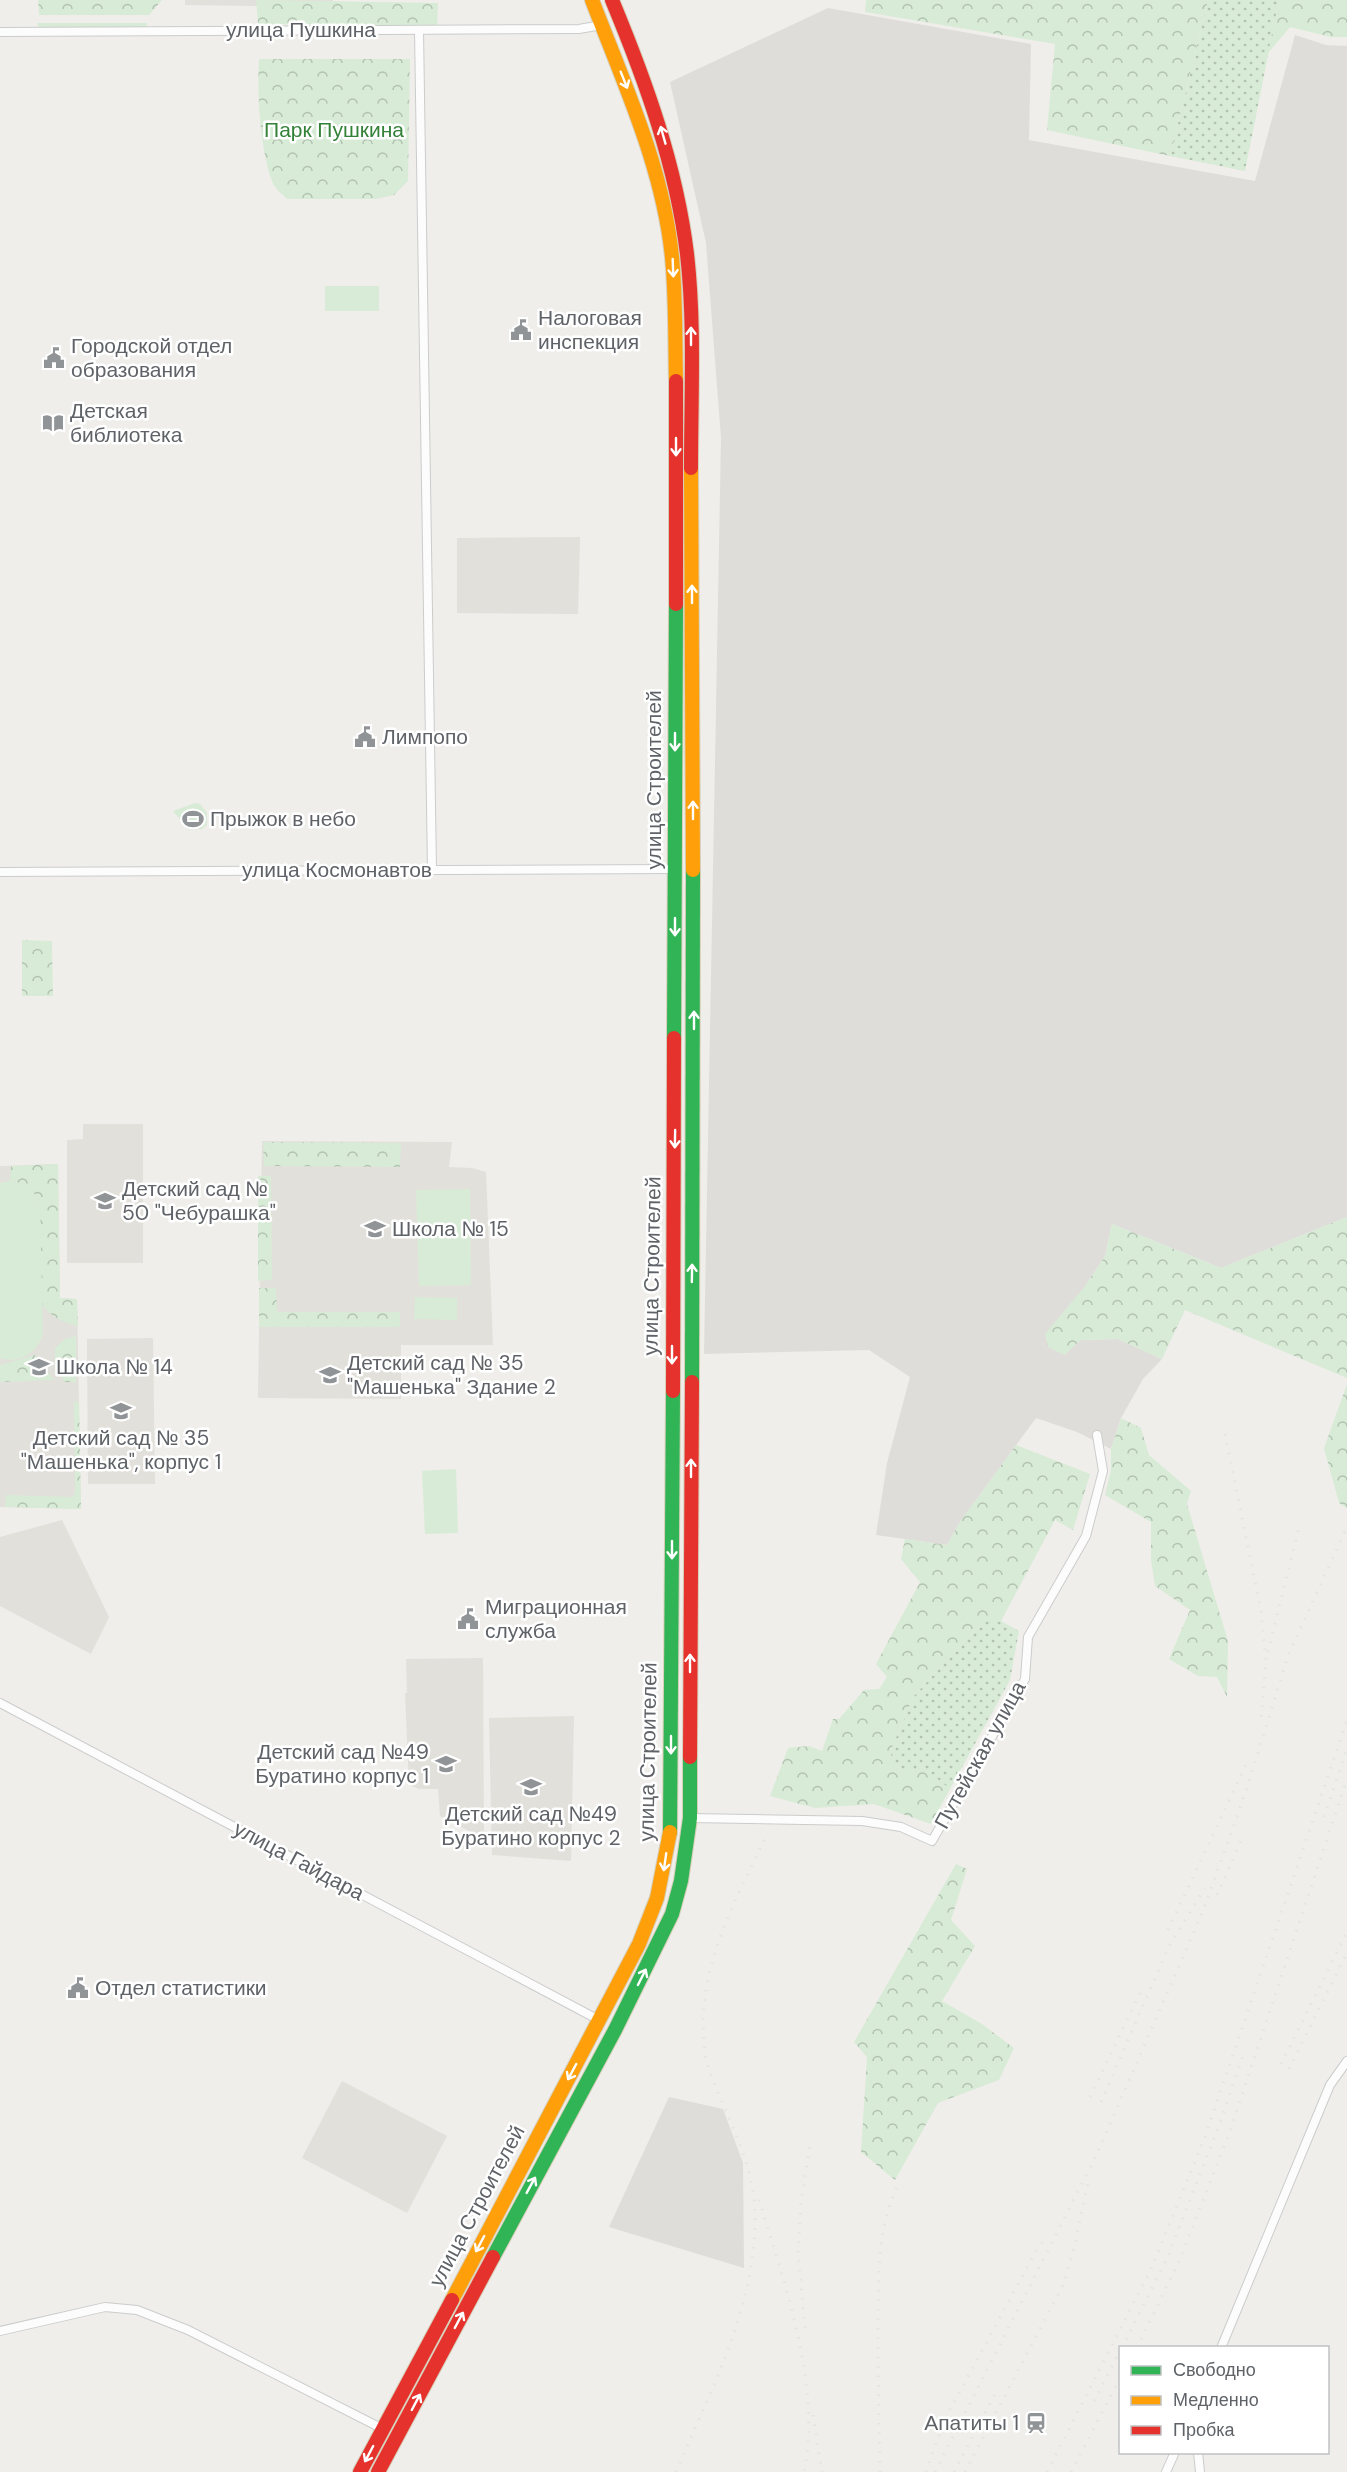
<svg xmlns="http://www.w3.org/2000/svg" width="1347" height="2472" font-family="'DM Sans',sans-serif">
	<style>
		.industrial { fill: #dfddda }
		.education { fill: #e2e0da }
		.grass { fill: url(#grass-dots) }
		.forest { fill: url(#forest-crowns) }
		.pitch { fill: #d8ebd6 }
		.lines { fill: none; stroke-linecap: round; stroke-linejoin: round }
		.street-casing { stroke: #cbcccc; stroke-width: 10 }
		.fast-casing { stroke: #d7ceb8; stroke-width: 16 }
		.slow-casing { stroke: #d7ceb8; stroke-width: 16 }
		.jam-casing { stroke: #d7ceb8; stroke-width: 16 }
		.street { stroke: #fdfcfc; stroke-width: 8 }
		.fast { stroke: #30b455; stroke-width: 14 }
		.slow { stroke: #ff9f0a; stroke-width: 14 }
		.jam { stroke: #e5322d; stroke-width: 14 }
		.rail { stroke: #e4e4e4; stroke-width: 3; stroke-dasharray: 1.5 8; stroke-linecap: butt }
		.oneway { stroke: #fff }
		.labels { text-anchor: middle; stroke-width: 5; stroke-linejoin: round; paint-order: stroke }
		.street-label { font-size: 21px; fill: #5f6368; stroke: #fff }
		.park-label { font-size: 21px; fill: #348238; stroke: #fff }
		.poi-label { font-size: 21px; fill: #5f6368; stroke: #fff; text-anchor: start }
	</style>
	<defs>
		<pattern id="grass-dots" width="8" height="8" patternUnits="userSpaceOnUse" patternTransform="scale(1.5)"><rect width="8" height="8" fill="#d8ebd6"/><path d="M2 2h.1M6 6h.1" fill="none" stroke="#b2c2b1" stroke-width="1.8" stroke-linecap="round"/></pattern>
		<pattern id="forest-crowns" width="20" height="18" patternUnits="userSpaceOnUse" patternTransform="scale(1.5)"><rect width="20" height="18" fill="#d8ebd6"/><path d="M2 6a3 3 0 1 1 6 0M12 15a3 3 0 1 1 6 0" fill="none" stroke="#b2c2b1"/></pattern>
	</defs>
	<rect width="100%" height="100%" fill="#efeeea"/>
	<g class="industrial">
		<path d="M828 8 1031 44 1029 140 1255 181 1295 35 1326 45 1347 46V1217L1221 1268 1112 1224 1105 1256 1086 1285 1064 1355 1081 1340 1118 1339 1162 1359 1143 1379 1121 1418 1111 1449 1077 1432 1036 1418 960 1522 947 1545 876 1535 887 1463 910 1377 869 1350 704 1354 721 438 706 243 670 82Z"/>
		<path d="M669 2097 723 2109 743 2163 744 2268 609 2227Z"/>
	</g>
	<g class="education">
		<path d="M185 0H333L332 7 185 5Z"/>
		<path d="M580 537 578 614 457 613V538Z"/>
		<path d="M83 1124H143V1263H67V1140L83 1139Z"/>
		<path d="M262 1141 452 1142 449 1167 472 1168 486 1172 493 1345H401V1399L258 1398Z"/>
		<path d="M58 1164 60 1298 77 1299 81 1509 0 1507V1166Z"/>
		<path d="M153 1338 155 1484H88L87 1339Z"/>
		<path d="M62 1520 109 1617 91 1654 0 1606V1537Z"/>
		<path d="M483 1658 484 1839 440 1816 438 1789H419L409 1785 405 1693H407L406 1659Z"/>
		<path d="M574 1716 571 1861 492 1855 489 1718Z"/>
		<path d="M342 2081 447 2136 407 2213 302 2158Z"/>
	</g>
	<g class="grass">
		<path d="M1208 0H1279L1245 171 1170 156Z"/>
		<path d="M983 1621H1001L1019 1631 1010 1680 950 1789 929 1773 895 1768 890 1752 913 1697Z"/>
	</g>
	<g class="forest">
		<path d="M38 0H162L149 15H39Z"/>
		<path d="M256 0 438 3 437 26 258 24Z"/>
		<path d="M866 0H1208L1170 156 1047 130 1055 44 865 12Z"/>
		<path d="M1279 0H1347V37H1331L1290 27 1268 53Z"/>
		<path d="M37 23H147V31L39 29Z"/>
		<path d="M259 59H410L408 181 394 195 376 199H287C282 194 274 188 272 181 260 147 257 96 259 59Z"/>
		<path d="M22 940 52 941 53 996H22Z"/>
		<path d="M263 1142 401 1143 400 1167 264 1166Z"/>
		<path d="M58 1164 60 1298 77 1299 78 1326C62 1322 51 1317 41 1303L39 1200 16 1181H10L11 1166Z"/>
		<path d="M258 1176H271L272 1280 258 1281Z"/>
		<path d="M1347 1217V1378L1185 1310 1162 1359 1118 1339 1081 1340 1064 1355 1048 1347 1045 1334 1086 1285 1105 1256 1112 1224 1221 1268Z"/>
		<path d="M259 1288H276L277 1312H400V1327H259Z"/>
		<path d="M76 1336V1382H65L55 1367V1348L65 1339Z"/>
		<path d="M35 1355 54 1380 0 1382V1365Z"/>
		<path d="M1347 1384V1508L1339 1503 1324 1448Z"/>
		<path d="M74 1402H79L81 1509 5 1507 6 1495 72 1497 75 1493Z"/>
		<path d="M1121 1418 1141 1428 1149 1455 1191 1491 1187 1504 1228 1641 1227 1697 1217 1677 1198 1676 1169 1659 1190 1610 1155 1586 1151 1560V1522L1105 1495 1111 1470V1449Z"/>
		<path d="M1016 1445 1090 1474 1073 1530 1055 1520 1001 1621H983L913 1697 890 1752 896 1768 930 1773 950 1789 931 1824 874 1804 815 1808 770 1796 788 1748 809 1746 822 1751 833 1719H839L864 1690 879 1689 887 1677 876 1664 920 1582 901 1559 905 1539 947 1545 960 1522Z"/>
		<path d="M956 1864 967 1869 951 1920 975 1946 942 2001 982 2024 1014 2048 999 2080 938 2103 895 2180 861 2152 867 2057 854 2042Z"/>
	</g>
	<g class="pitch">
		<rect x="325" y="286" width="54" height="25"/>
		<path d="M195 803 200 804 207 813V825L202 829 189 830 173 811Z"/>
		<path d="M10 1181C26 1182 36 1191 40 1206L43 1333C38 1353 20 1364 0 1358V1183Z"/>
		<path d="M470 1189 471 1285 419 1286 416 1190Z"/>
		<path d="M415 1297 457 1298V1320L414 1319Z"/>
		<path d="M456 1469 458 1533 425 1534 422 1471Z"/>
	</g>
	<g class="lines">
		<defs>
			<g id="street">
				<path d="M419 31 432 870"/>
				<path d="M0 32 579 29 602 25"/>
				<path d="M0 872 674 869"/>
				<path d="M0 1703 599 2020"/>
				<path d="M690 1818 862 1821 901 1827 932 1841 1025 1679 1028 1637 1086 1536 1103 1471 1097 1435"/>
				<path d="M0 2331 105 2307 137 2310 188 2330 383 2429"/>
				<path d="M1221 2348 1330 2085 1347 2061"/>
				<path d="M1198 2452 1200 2472"/>
				<path d="M1166 2472 1175 2452"/>
			</g>
			<g id="fast">
				<path d="M674 1038 676 604"/>
				<path d="M692 1382 693 870"/>
				<path d="M670 1832 673 1391"/>
				<path d="M493 2257 615 2030 672 1914 681 1881 690 1818V1757"/>
			</g>
			<g id="slow">
				<path d="M592 0C624 84 663 167 672 257 676 298 675 340 676 381"/>
				<path d="M691 468 693 870"/>
				<path d="M452 2300 639 1944 657 1898 670 1832"/>
			</g>
			<g id="jam">
				<path d="M612 0C646 82 676 165 687 254 695 324 691 397 691 468"/>
				<path d="M676 381V604"/>
				<path d="M673 1391 674 1038"/>
				<path d="M690 1757 692 1382"/>
				<path d="M360 2472 452 2300"/>
				<path d="M378 2472 493 2257"/>
			</g>
		</defs>
		<use href="#street" class="street-casing"/>
		<use href="#fast" class="fast-casing"/>
		<use href="#slow" class="slow-casing"/>
		<use href="#jam" class="jam-casing"/>
		<use href="#street" class="street"/>
		<use href="#fast" class="fast"/>
		<use href="#slow" class="slow"/>
		<use href="#jam" class="jam"/>
		<g class="rail">
			<path d="M1225 1434 1261 1611 1266 1661 1261 1721"/>
			<path d="M1268 1652 1299 1527"/>
			<path d="M1324 1817 1347 1749"/>
			<path d="M1217 1895 1244 1834"/>
			<path d="M1168 1930 1247 1762"/>
			<path d="M1281 2064 1347 1932"/>
			<path d="M1289 2069 1347 1953"/>
			<path d="M1090 2097 1141 1991"/>
			<path d="M1101 2102 1169 1946 1205 1888"/>
			<path d="M759 2200C784 2281 822 2387 804 2472"/>
			<path d="M805 2328 798 2252 801 2201 810 2145"/>
			<path d="M1122 2348 1168 2256 1220 2123 1243 2056"/>
			<path d="M1137 2348 1180 2259 1229 2134 1347 1779"/>
			<path d="M1094 2401 1120 2351"/>
			<path d="M813 2415 822 2472"/>
			<path d="M676 2472C711 2389 757 2305 755 2213 754 2161 725 2115 708 2067 705 2058 705 2048 704 2040 697 1968 736 1900 765 1838"/>
			<path d="M880 2472C879 2423 878 2374 878 2324 879 2277 876 2227 899 2184"/>
			<path d="M926 2472 944 2421 1037 2249 1046 2238"/>
			<path d="M935 2472 1096 2156 1203 1911 1246 1791 1289 1653 1347 1527"/>
			<path d="M954 2472 997 2390"/>
			<path d="M965 2472 1064 2283 1074 2248 1088 2182"/>
			<path d="M1047 2472 1152 2267 1205 2137 1347 1720"/>
			<path d="M1071 2472 1120 2378"/>
		</g>
	</g>
	<defs><path id="oneway-shaft" d="M-6 0H5M1.5-3L5.5 0L1.5 3" fill="none" stroke-width="1.6" stroke-linecap="round" stroke-linejoin="round" transform="scale(1.5)"/></defs>
	<g class="oneway">
		<use href="#oneway-shaft" transform="translate(624 80) rotate(68)"/>
		<use href="#oneway-shaft" transform="translate(663 135) rotate(-106)"/>
		<use href="#oneway-shaft" transform="translate(673 268) rotate(88)"/>
		<use href="#oneway-shaft" transform="translate(691 336) rotate(-90)"/>
		<use href="#oneway-shaft" transform="translate(676 447) rotate(90)"/>
		<use href="#oneway-shaft" transform="translate(692 594) rotate(-90)"/>
		<use href="#oneway-shaft" transform="translate(675 742) rotate(90)"/>
		<use href="#oneway-shaft" transform="translate(693 810) rotate(-90)"/>
		<use href="#oneway-shaft" transform="translate(675 927) rotate(90)"/>
		<use href="#oneway-shaft" transform="translate(694 1020) rotate(-90)"/>
		<use href="#oneway-shaft" transform="translate(675 1139) rotate(91)"/>
		<use href="#oneway-shaft" transform="translate(692 1273) rotate(-89)"/>
		<use href="#oneway-shaft" transform="translate(672 1355) rotate(90)"/>
		<use href="#oneway-shaft" transform="translate(691 1468) rotate(-90)"/>
		<use href="#oneway-shaft" transform="translate(672 1550) rotate(90)"/>
		<use href="#oneway-shaft" transform="translate(690 1663) rotate(-90)"/>
		<use href="#oneway-shaft" transform="translate(671 1745) rotate(90)"/>
		<use href="#oneway-shaft" transform="translate(665 1862) rotate(98)"/>
		<use href="#oneway-shaft" transform="translate(642 1977) rotate(-63)"/>
		<use href="#oneway-shaft" transform="translate(572 2072) rotate(118)"/>
		<use href="#oneway-shaft" transform="translate(531 2185) rotate(-61)"/>
		<use href="#oneway-shaft" transform="translate(480 2244) rotate(118)"/>
		<use href="#oneway-shaft" transform="translate(459 2320) rotate(-62)"/>
		<use href="#oneway-shaft" transform="translate(416 2402) rotate(-62)"/>
		<use href="#oneway-shaft" transform="translate(369 2454) rotate(118)"/>
	</g>
	<defs>
		<symbol id="civic-bare" viewBox="-9 -9 18 18"><path d="M-.6-6.5H3V-4.5H.6V-3L4-1V1h2V6H-6V1h2V-1L-.6-3ZM-1.2 2.5V6h2.4V2.5Z" fill="#919496" stroke="#fff" stroke-width="2.5" paint-order="stroke"/></symbol>
		<symbol id="library-bare" viewBox="-9 -9 18 18"><path d="M-6-4Q-3-5.5-.7-3.5V5Q-3 3-6 4ZM6-4Q3-5.5 .7-3.5V5Q3 3 6 4Z" fill="#919496" stroke="#fff" stroke-width="2.5" paint-order="stroke"/></symbol>
		<symbol id="stadium-bare" viewBox="-9 -9 18 18"><path d="M0-5a6.5 5 0 1 0 0 10a6.5 5 0 1 0 0-10ZM-3.5-1.8h7v3.6h-7Z" fill="#919496" stroke="#fff" stroke-width="2.5" paint-order="stroke"/></symbol>
		<symbol id="school-bare" viewBox="-9 -9 18 18"><path d="M0-5L7-2L0 1L-7-2ZM-4 1L0 2.5L4 1V4Q0 6-4 4Z" fill="#919496" stroke="#fff" stroke-width="2.5" paint-order="stroke"/></symbol>
		<symbol id="station-bare" viewBox="-9 -9 18 18"><path d="M-3-6H3Q5-6 5-4V2Q5 4 3 4L4.5 6H3L1.5 4h-3L-3 6H-4.5L-3 4Q-5 4-5 2V-4Q-5-6-3-6ZM-3.5-4v3h7v-3ZM-3.5 1v1.5H-2V1ZM2 1v1.5H3.5V1Z" fill="#919496" stroke="#fff" stroke-width="2.5" paint-order="stroke"/></symbol>
	</defs>
	<g fill-rule="evenodd">
		<use href="#civic-bare" x="506" y="315" width="30" height="30"/>
		<use href="#civic-bare" x="39" y="343" width="30" height="30"/>
		<use href="#library-bare" x="38" y="408" width="30" height="30"/>
		<use href="#civic-bare" x="350" y="722" width="30" height="30"/>
		<use href="#stadium-bare" x="178" y="804" width="30" height="30"/>
		<use href="#school-bare" x="90" y="1186" width="30" height="30"/>
		<use href="#school-bare" x="360" y="1214" width="30" height="30"/>
		<use href="#school-bare" x="24" y="1352" width="30" height="30"/>
		<use href="#school-bare" x="315" y="1360" width="30" height="30"/>
		<use href="#school-bare" x="106" y="1396" width="30" height="30"/>
		<use href="#civic-bare" x="453" y="1604" width="30" height="30"/>
		<use href="#school-bare" x="431" y="1749" width="30" height="30"/>
		<use href="#school-bare" x="516" y="1772" width="30" height="30"/>
		<use href="#civic-bare" x="63" y="1973" width="30" height="30"/>
		<use href="#station-bare" x="1021" y="2408" width="30" height="30"/>
	</g>
	<g class="labels">
		<g class="street-label">
			<text x="301" y="37">улица Пушкина</text>
			<text transform="translate(654 780) rotate(-90)" y="7">улица Строителей</text>
			<text x="337" y="877">улица Космонавтов</text>
			<text transform="translate(652 1266) rotate(-89)" y="7">улица Строителей</text>
			<text transform="translate(648 1752) rotate(-89)" y="7">улица Строителей</text>
			<text transform="translate(980 1755) rotate(-61)" y="7">Путейская улица</text>
			<text transform="translate(299 1861) rotate(28)" y="7">улица Гайдара</text>
			<text transform="translate(477 2206) rotate(-62)" y="7">улица Строителей</text>
		</g>
		<g class="park-label">
			<text x="334" y="137">Парк Пушкина</text>
		</g>
		<g class="poi-label">
			<text x="538" y="325">Налоговая<tspan x="538" dy="24">инспекция</tspan></text>
			<text x="71" y="353">Городской отдел<tspan x="71" dy="24">образования</tspan></text>
			<text x="70" y="418">Детская<tspan x="70" dy="24">библиотека</tspan></text>
			<text x="382" y="744">Лимпопо</text>
			<text x="210" y="826">Прыжок в небо</text>
			<text x="122" y="1196">Детский сад №<tspan x="122" dy="24">50 "Чебурашка"</tspan></text>
			<text x="392" y="1236">Школа № 15</text>
			<text x="347" y="1370">Детский сад № 35<tspan x="347" dy="24">"Машенька" Здание 2</tspan></text>
			<text x="56" y="1374">Школа № 14</text>
			<text x="121" y="1445" text-anchor="middle">Детский сад № 35<tspan x="121" dy="24">"Машенька", корпус 1</tspan></text>
			<text x="485" y="1614">Миграционная<tspan x="485" dy="24">служба</tspan></text>
			<text x="429" y="1759" text-anchor="end">Детский сад №49<tspan x="429" dy="24">Буратино корпус 1</tspan></text>
			<text x="531" y="1821" text-anchor="middle">Детский сад №49<tspan x="531" dy="24">Буратино корпус 2</tspan></text>
			<text x="95" y="1995">Отдел статистики</text>
			<text x="1019" y="2430" text-anchor="end">Апатиты 1</text>
		</g>
	</g>
	<rect x="1119" y="2346" width="210" height="108" fill="#ffffff" stroke="#bfc1c3" stroke-width="1.5"/>
	<rect x="1131" y="2366" width="30" height="9" fill="#30b455" stroke="#bfc1c3" stroke-width="1.5"/>
	<text x="1173" y="2376" font-size="18" fill="#5f6368">Свободно</text>
	<rect x="1131" y="2396" width="30" height="9" fill="#ff9f0a" stroke="#bfc1c3" stroke-width="1.5"/>
	<text x="1173" y="2406" font-size="18" fill="#5f6368">Медленно</text>
	<rect x="1131" y="2426" width="30" height="9" fill="#e5322d" stroke="#bfc1c3" stroke-width="1.5"/>
	<text x="1173" y="2436" font-size="18" fill="#5f6368">Пробка</text>
</svg>
